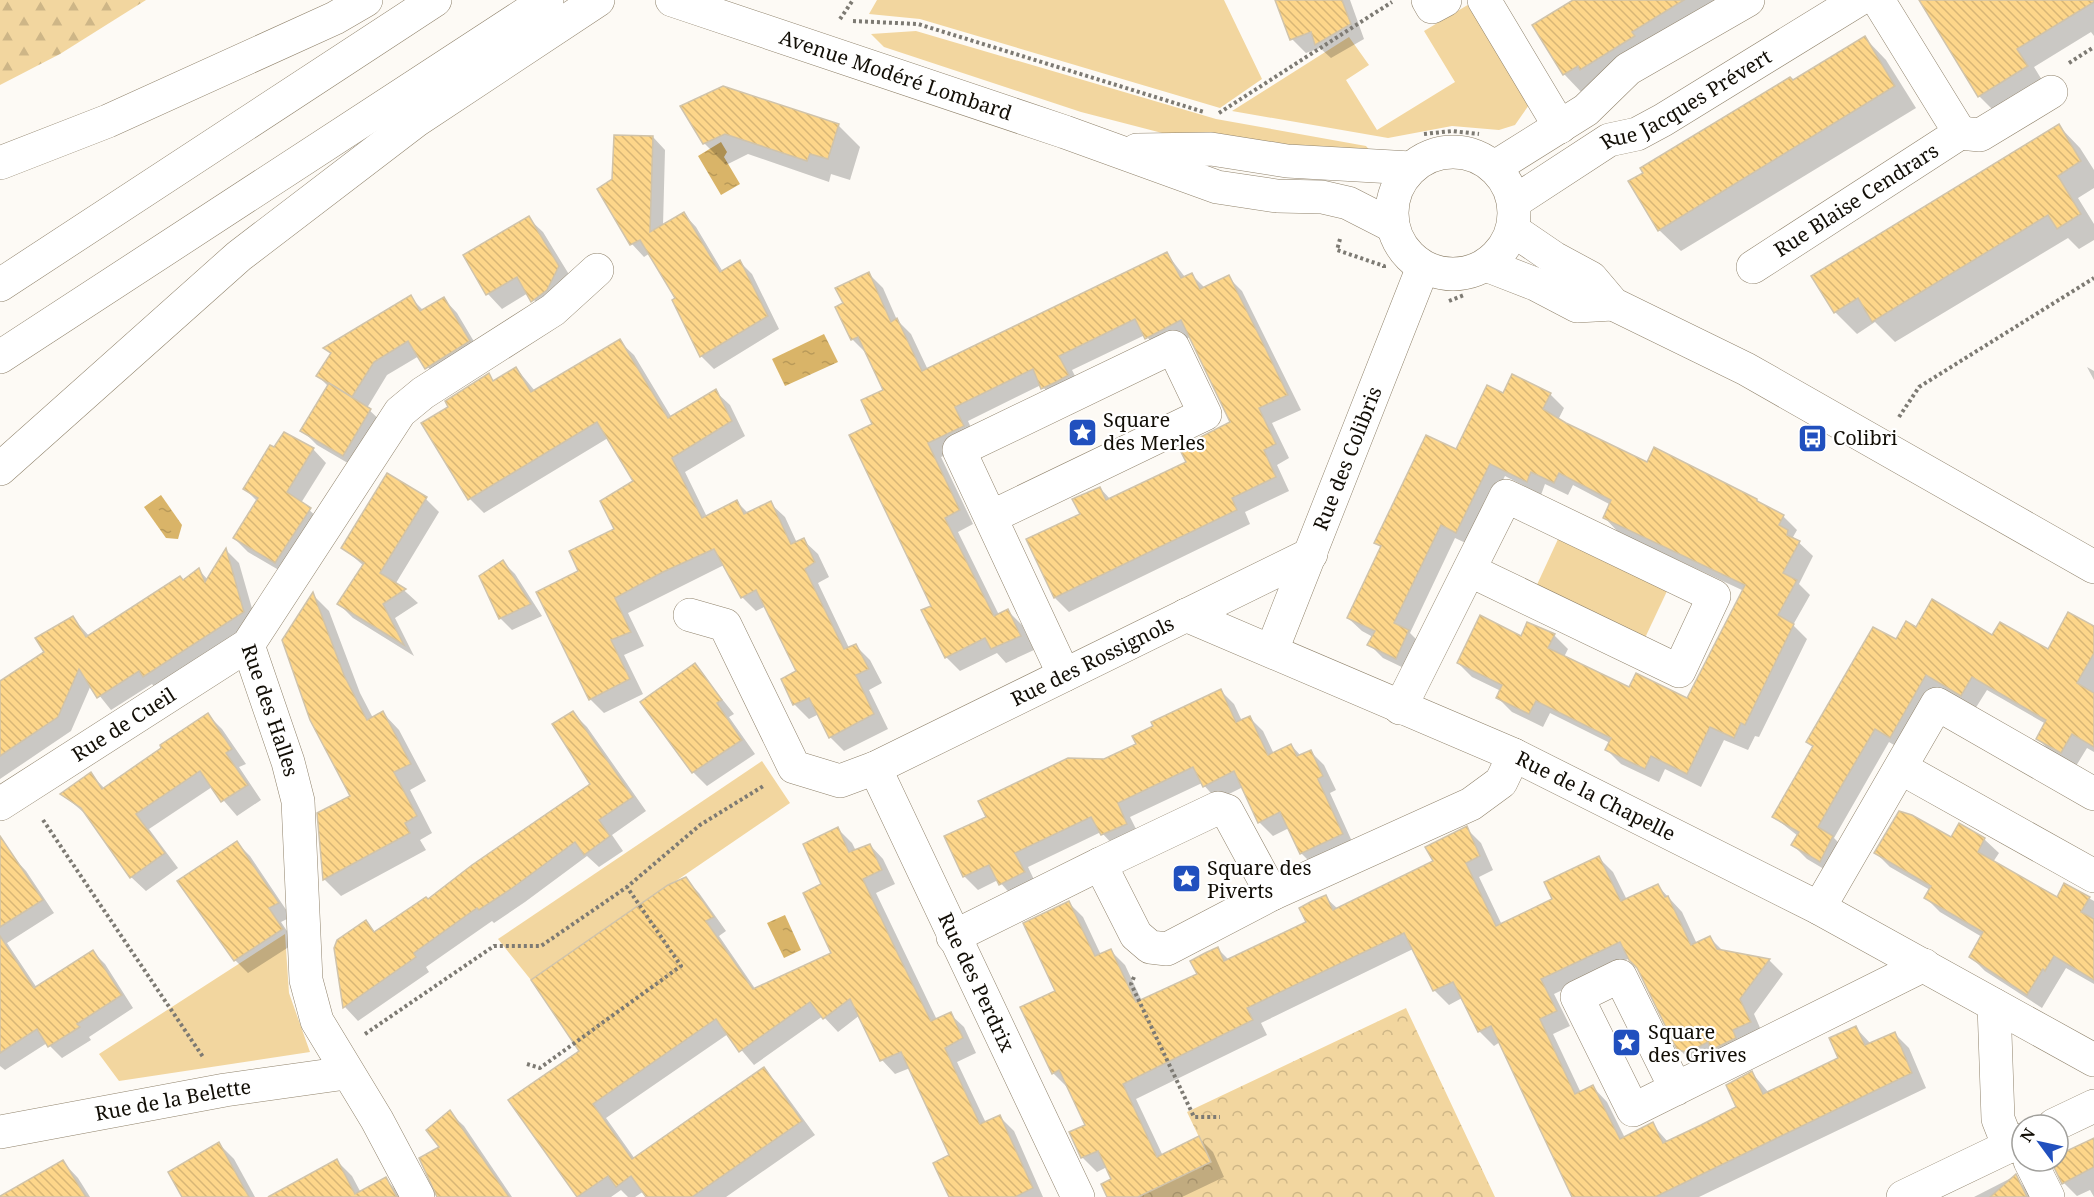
<svg xmlns="http://www.w3.org/2000/svg" width="2094" height="1197" font-family="'Noto Serif',serif">
	<style>
		.green { fill: #f2d69f }
		.forest { fill: url(#forest-firs) }
		.park { fill: url(#park-crowns) }
		.water { fill: url(#water-ripples) }
		.shadow { fill: #0003 }
		.building { fill: url(#building-back-hatch); stroke: #d0c3aa; stroke-width: 1.5 }
		.lines { fill: none; stroke-linecap: round; stroke-linejoin: round }
		.minor-casing { stroke: #90836c; stroke-width: 34 }
		.highway-casing { stroke: #90836c; stroke-width: 34 }
		.path { stroke: #7d7a73; stroke-width: 4; stroke-dasharray: 3 3; stroke-linecap: butt }
		.minor { stroke: #fff; stroke-width: 33 }
		.highway { stroke: #fff; stroke-width: 33 }
		.labels { text-anchor: middle; stroke-width: 4.5; stroke-linejoin: round; paint-order: stroke }
		.street-label { font-size: 20px; fill: #120e06; stroke: #fff }
		.poi-label { font-size: 20px; fill: #120e06; stroke: #fff; text-anchor: start }
	</style>
	<defs>
		<pattern id="forest-firs" width="22" height="20" patternUnits="userSpaceOnUse" patternTransform="scale(1.5)"><rect width="22" height="20" fill="#f2d69f"/><path d="M5 1l3.5 6h-7zM16 11l3.5 6h-7z" fill="#ceb687"/></pattern>
		<pattern id="park-crowns" width="20" height="18" patternUnits="userSpaceOnUse" patternTransform="scale(1.5)"><rect width="20" height="18" fill="#f2d69f"/><path d="M2 6a3 3 0 1 1 6 0M12 15a3 3 0 1 1 6 0" fill="none" stroke="#ceb687"/></pattern>
		<pattern id="water-ripples" width="26" height="14" patternUnits="userSpaceOnUse" patternTransform="scale(1.5)"><rect width="26" height="14" fill="#d9b468"/><path d="M2 4q2-2 4 0t4 0M15 11q2-2 4 0t4 0" fill="none" stroke="#b99a59"/></pattern>
		<pattern id="building-back-hatch" width="6" height="6" patternUnits="userSpaceOnUse" patternTransform="scale(1.5)"><rect width="6" height="6" fill="#fdd68a"/><path d="M-1 5l2 2M0 0l6 6M5-1l2 2" fill="none" stroke="#d8b676"/></pattern>
	</defs>
	<rect width="100%" height="100%" fill="#fdfaf5"/>
	<g class="green">
		<path d="M877 0H1224L1262 79 1220 108 920 19 869 14Z"/>
		<path d="M1471 3 1531 102 1515 125 1499 130 1452 126 1388 138 1232 111 1349 37 1369 65 1346 80 1377 130 1455 82 1424 31Z"/>
		<path d="M916 31 1216 119 1366 146 1371 152 1368 160 1166 134 1081 112 884 47 871 34Z"/>
		<path d="M1559 537 1668 589 1644 640 1535 589Z"/>
		<path d="M762 761 790 803 531 980 498 939Z"/>
		<path d="M285 934 289 993 310 1052 119 1081 99 1054Z"/>
	</g>
	<path class="forest" d="M0 0H146L60 54 0 85Z"/>
	<path class="park" d="M1406 1008 1495 1197H1138L1211 1162 1187 1112Z"/>
	<g class="water">
		<path d="M721 142 727 152 724 157 740 184 721 195 698 156Z"/>
		<path d="M824 334 838 362 785 386 772 359Z"/>
		<path d="M161 495 182 525 178 539 166 538 144 507Z"/>
		<path d="M785 915 801 950 784 958 767 923Z"/>
	</g>
	<g class="shadow">
		<path d="M1277 0H1350L1364 39 1331 58 1320 48 1306 53 1292 39Z"/>
		<path d="M1575 0H1741L1585 96 1564 74Z"/>
		<path d="M1926 0H2094V36L2091 32 2034 67 2045 85 1997 114 1979 96Z"/>
		<path d="M1865 38 1886 60 1916 108 1681 251 1659 230 1793 82Z"/>
		<path d="M683 107 838 125 860 147 850 180 831 174 829 182 748 154 726 165 704 143Z"/>
		<path d="M2059 126 2080 148 2094 170V188L2078 198 2094 224V240L2079 249 2068 238 1895 342 1875 322 1857 334 1835 312Z"/>
		<path d="M653 137 665 150 663 226 684 214 696 227 723 272 740 262 752 274 779 329 714 369 701 356 674 301 677 298 650 253 644 257 632 244 614 180Z"/>
		<path d="M528 218 543 232 573 281 547 315 528 293 502 309 488 294 465 255Z"/>
		<path d="M1167 254 1185 277 1192 275 1205 288 1228 277 1242 291 1301 410 1272 423 1289 458 1277 465 1289 491 1245 512 1250 524 1069 612 1055 598 1028 540 1082 515 1100 488 1111 500 1188 463 1232 423 1190 337 1161 352 1145 335 1072 370 1082 390 1057 402 1041 385 968 421 977 441 941 457 973 524 958 532 999 615 1008 611 1022 625 1034 650 1006 663 997 653 960 671 946 657 933 606 874 425 885 390 866 353 852 339 845 304 869 274 883 288 897 320 911 334 928 370Z"/>
		<path d="M410 297 424 311 444 299 457 313 482 355 440 382 419 356 387 375 367 408 385 425 358 469 317 445 302 430 329 387 318 376 331 354 325 348Z"/>
		<path d="M619 341 634 355 672 418 715 391 730 405 745 436 685 472 707 517 737 502 748 513 770 503 785 517 797 543 803 540 818 554 829 577 818 583 849 648 856 646 870 660 882 683 869 690 888 729 844 751 830 737 819 714 809 719 794 704 783 680 798 672 766 606 756 611 742 597 724 565 628 613 644 646 624 655 643 694 604 713 590 699 580 571 616 530 635 482 608 438 484 513 470 499 423 423 450 407 488 375 495 382 516 368 535 391Z"/>
		<path d="M2087 367 2094 371V380Z"/>
		<path d="M1550 394 1564 408 1558 420 1647 464 1783 516 1797 530 1793 537 1813 556 1799 584 1810 595 1793 625 1807 639 1759 737 1755 736 1748 750 1724 740 1701 787 1665 769 1659 782 1621 764 1607 750 1610 743 1550 713 1543 727 1512 712 1498 698 1501 691 1472 677 1458 663 1521 638 1554 635 1568 649 1564 657 1630 689 1687 700 1744 591 1618 532 1605 518 1611 505 1573 485 1568 495 1545 484 1541 495 1505 476 1470 545 1455 538 1410 633 1422 645 1410 671 1383 658 1369 644 1373 637 1362 631 1348 618 1382 548 1376 543 1504 395Z"/>
		<path d="M313 449 326 463 301 503 324 523 289 576 248 552 234 538 257 501 245 489Z"/>
		<path d="M426 499 439 512 396 583 418 603 395 618 414 656 353 618 339 604 364 566 343 548Z"/>
		<path d="M227 551 239 563 257 626 157 690 152 684 111 710 91 685 71 731 0 779V683L46 653 73 618 90 637 199 570 208 580Z"/>
		<path d="M503 562 515 574 542 616 512 630 500 618Z"/>
		<path d="M313 595 329 611 360 693 373 718 383 713 399 730 426 781 410 790 432 833 420 840 426 850 341 896 324 879 352 797Z"/>
		<path d="M2094 628V752L2087 748 2076 766 2052 753 2038 739 2046 724 1987 690 1975 709 1941 688 1904 751 1889 742 1834 838 1847 851 1834 875 1807 859 1793 845 1798 836 1774 817 1814 748 1808 742 1897 641 1916 629 1993 637 2048 651Z"/>
		<path d="M695 665 734 714 729 717 755 754 707 786 693 772 642 702Z"/>
		<path d="M1220 690 1234 704 1242 721 1249 717 1263 731 1274 754 1291 745 1301 756 1311 752 1324 765 1336 790 1330 793 1355 848 1315 867 1301 853 1289 828 1273 836 1259 822 1243 787 1217 800 1202 783 1130 817 1140 837 1116 848 1101 832 1028 867 1037 886 1014 898 998 880 978 890 964 876 1104 761 1138 745Z"/>
		<path d="M573 713 587 727 646 811 612 835 623 851 599 867 587 856 525 902 494 923 492 921 426 967 429 972 358 1021 345 1007 335 948 366 922 376 933 428 901 592 785Z"/>
		<path d="M208 715 222 729 246 764 239 767 261 800 237 816 212 787 149 829 178 868 146 891 131 877 89 817 62 794 91 774 105 789Z"/>
		<path d="M1466 828 1481 843 1493 870 1479 877 1502 925 1555 900 1599 858 1613 872 1627 900 1658 886 1682 912 1697 944 1710 938 1724 952 1769 960 1783 974 1754 1014 1764 1037 1693 1063 1679 1049 1638 967 1630 958 1554 994 1570 1026 1553 1034 1581 1093 1593 1087 1607 1102 1625 1138 1652 1124 1668 1142 1738 1108 1752 1073 1769 1093 1840 1059 1856 1028 1871 1044 1894 1033 1909 1048 1926 1088 1699 1197H1573L1500 1042 1494 1046 1479 1031 1462 998 1449 1005 1434 990 1413 949 1261 1023 1267 1035 1136 1099 1163 1156 1199 1138 1213 1152 1224 1177 1182 1197H1109L1113 1180 1107 1167 1097 1172 1082 1157 1087 1126 1067 1087 1053 1073 1057 992 1068 902 1083 917 1101 955 1111 951 1125 965 1142 1001 1199 974 1218 949 1229 960 1308 923 1325 897 1338 909 1435 862Z"/>
		<path d="M838 829 852 843 856 851 870 845 883 859 895 884 876 893 937 1020 950 1014 964 1027 976 1053 957 1062 986 1123 1000 1117 1014 1131 1043 1197H950L951 1156 910 1068 895 1074 882 1060 860 1015 838 1032 823 1016 754 1065 728 1034 606 1118 635 1159 763 1069 777 1083 815 1135 726 1197H648L644 1191 635 1197H628L621 1190 611 1197H579L510 1100 581 1051 685 879 699 893 726 931 719 936 756 990 833 954 823 884Z"/>
		<path d="M1952 839H1984L1999 853 1993 862 2058 900 2065 885 2094 901V984L2066 968 2042 1008 1985 971 1971 957 1982 937 1940 912 1926 898 1930 890 1890 867 1876 853Z"/>
		<path d="M237 843 250 856 291 917 281 922 295 943 248 973 235 960Z"/>
		<path d="M14 858 26 871 54 913 7 943 37 988 93 952 105 964 133 1008 89 1037 91 1040 62 1058 47 1043 5 1070 0 1066V867Z"/>
		<path d="M449 1112 464 1126 512 1197H438L441 1148Z"/>
		<path d="M2094 1139V1197L2090 1190 2077 1196 2064 1183 2053 1161H2058V1157Z"/>
		<path d="M219 1144 234 1159 255 1197H184Z"/>
		<path d="M337 1161 352 1176 361 1193 386 1179 402 1197H271Z"/>
		<path d="M63 1162 78 1178 90 1197H31Z"/>
		<path d="M2015 1176 2033 1197H1974Z"/>
	</g>
	<g class="building">
		<path d="M1275 0H1342L1351 24 1315 45 1311 32 1290 40Z"/>
		<path d="M1573 0H1684L1632 32 1635 36 1580 70 1578 66 1563 75 1532 25Z"/>
		<path d="M1919 0H2094V2L2017 49 2028 66 1978 97Z"/>
		<path d="M1865 36 1895 86 1658 231 1628 181 1643 173 1640 168 1790 77 1793 80Z"/>
		<path d="M723 86 839 124 828 159 810 154 807 161 725 134 703 144 680 106Z"/>
		<path d="M2059 124 2081 161 2058 176 2081 214 2057 229 2048 215 1872 322 1858 298 1834 313 1811 276Z"/>
		<path d="M614 135 653 136 650 232 684 212 720 272 740 260 768 316 700 357 672 300 675 298 640 240 630 245 597 189 612 179Z"/>
		<path d="M529 216 559 266 547 290 531 302 517 277 486 295 463 255Z"/>
		<path d="M1167 252 1181 278 1192 273 1200 289 1229 275 1263 343 1288 395 1259 408 1276 444 1264 450 1276 477 1232 498 1237 510 1054 598 1026 539 1080 514 1072 499 1100 487 1106 500 1186 462 1179 448 1230 422 1181 320 1145 339 1135 319 1059 356 1069 375 1056 382 1041 389 1033 369 955 407 964 426 928 443 960 510 945 518 994 616 1008 609 1021 636 991 649 985 638 945 658 921 610 931 606 849 435 872 424 861 400 883 390 858 337 851 340 835 307 843 303 835 288 869 272 891 322 897 318 922 371Z"/>
		<path d="M411 295 420 311 444 297 470 341 425 369 408 341 374 362 352 397 316 376 331 353 323 348Z"/>
		<path d="M620 339 668 418 716 389 732 421 672 458 702 518 737 500 744 514 771 501 791 544 804 538 815 562 805 569 844 649 856 644 869 669 856 675 874 714 829 738 809 698 793 705 781 679 796 671 756 590 741 598 714 549 663 572 615 598 631 632 611 640 630 679 589 700 536 592 578 571 569 551 614 529 600 501 633 481 597 422 468 500 421 423 448 407 445 401 489 373 493 381 516 367 531 392Z"/>
		<path d="M1512 374 1551 393 1543 409 1566 423 1647 462 1654 447 1757 499V501L1784 515 1779 525 1788 530 1787 535 1800 541 1783 573 1797 580 1778 615 1794 624 1745 725 1741 723 1734 738 1710 727 1687 774 1651 756 1645 769 1605 750 1611 738 1536 701 1529 714 1496 698 1502 685 1457 663 1480 615 1521 636 1527 622 1555 634 1548 648 1629 687 1636 673 1687 698 1745 585 1603 518 1611 500 1559 473 1554 483 1531 472 1527 482 1490 464 1456 533 1441 525 1394 623 1409 630 1396 659 1367 645 1375 631 1347 618 1381 546 1374 543 1426 435 1456 449 1487 385 1503 393Z"/>
		<path d="M329 383 371 409 343 456 300 431Z"/>
		<path d="M284 432 314 448 287 492 311 508 275 563 233 538 258 498 243 489 270 445 274 447Z"/>
		<path d="M387 473 427 497 380 573 406 589 383 604 404 645 337 604 364 563 341 548Z"/>
		<path d="M226 548 244 612 143 677 139 671 97 698 79 669 58 717 0 756V681L44 652 35 638 73 616 86 637 180 576 183 580 199 568 205 582Z"/>
		<path d="M503 560 531 604 499 619 479 576Z"/>
		<path d="M313 592 344 675 367 720 383 711 411 764 394 772 417 816 405 823 410 833 323 880 317 813 350 796 310 720 282 640Z"/>
		<path d="M1932 599 1992 635 2000 622 2048 649 2068 612 2094 626V653L2077 683 2094 693V747L2072 734 2061 753 2036 739 2046 720 1972 677 1961 696 1926 675 1890 738 1875 729 1845 780 1818 827 1833 836 1820 862 1791 845 1799 832 1772 817 1813 746 1806 742 1873 627 1896 639 1906 621 1916 627Z"/>
		<path d="M695 663 722 700 717 703 742 740 692 773 640 702Z"/>
		<path d="M1221 689 1236 722 1250 716 1268 755 1291 744 1297 756 1311 750 1323 776 1318 779 1343 834 1300 854 1280 812 1258 823 1234 771 1203 787 1193 767 1118 803 1127 824 1101 835 1091 817 1015 853 1025 872 999 885 989 865 963 877 944 836 986 817 978 801 1068 758 1104 759 1136 744 1132 736 1153 726 1151 722Z"/>
		<path d="M573 711 633 797 599 820 610 836 584 855 575 842 511 889 479 910 477 908 414 953 416 957 343 1008 334 948 337 940 366 920 374 932 426 897 428 899 472 865 590 784 552 724Z"/>
		<path d="M208 713 232 749 226 753 248 785 221 802 200 771 136 814 165 853 130 878 81 808 60 794 91 772 102 789 161 748 160 745Z"/>
		<path d="M1899 811 1912 815 1951 837 1959 823 1985 838 1978 852 2057 897 2064 883 2090 897 2081 912 2094 919V980L2054 956 2045 971 2043 969 2027 995 1969 957 1983 932 1924 898 1931 886 1874 853Z"/>
		<path d="M1467 826 1480 856 1466 863 1496 926 1552 899 1544 882 1599 856 1621 901 1658 884 1665 897 1668 896 1691 945 1710 936 1717 949 1770 959 1740 999 1751 1022 1733 1030 1736 1038 1711 1050 1708 1042 1688 1052 1677 1050 1637 968 1629 960 1620 942 1541 979 1557 1011 1540 1019 1575 1094 1593 1085 1620 1139 1653 1122 1663 1143 1701 1125 1736 1107 1726 1085 1752 1071 1763 1094 1838 1058 1829 1038 1856 1026 1865 1045 1895 1032 1912 1073 1655 1197H1572L1491 1026 1478 1032 1453 982 1433 991 1404 933 1247 1008 1253 1020 1123 1084 1157 1157 1199 1136 1211 1162 1138 1197H1107L1101 1184 1111 1179 1098 1151 1081 1158 1069 1132 1085 1125 1059 1070 1052 1074 1020 1007 1055 991 1023 923 1069 901 1095 956 1111 949 1136 1002 1197 974 1190 961 1205 953 1218 947 1224 961 1306 922 1299 908 1312 901 1326 895 1333 910 1433 861 1425 847Z"/>
		<path d="M838 827 849 852 870 844 882 870 863 879 897 952 931 1021 951 1012 963 1038 945 1048 962 1085 980 1124 1000 1115 1033 1188 1015 1197H949L933 1163 949 1155 901 1052 880 1061 850 999 823 1019 810 1002 739 1052 716 1019 593 1104 632 1159 764 1067 802 1121 692 1197H646L631 1176 616 1187 608 1176 577 1197 508 1100 579 1051 531 980 668 885 686 877 714 917 706 921 753 989 831 953 803 893 821 884 803 844Z"/>
		<path d="M0 836 43 900 0 927Z"/>
		<path d="M237 841 279 903 269 908 283 929 234 961 177 881Z"/>
		<path d="M0 936 34 988 93 950 122 995 77 1024 80 1027 48 1047 37 1029 0 1053Z"/>
		<path d="M450 1110 509 1197H437L419 1158 439 1147 426 1130Z"/>
		<path d="M2094 1138V1167L2062 1184 2051 1161H2058V1155Z"/>
		<path d="M219 1142 249 1197H182L168 1172Z"/>
		<path d="M337 1159 355 1194 386 1177 397 1197H268Z"/>
		<path d="M63 1160 86 1197H0V1196Z"/>
		<path d="M2016 1174 2027 1197H1990Z"/>
	</g>
	<g class="lines">
		<defs>
			<g id="minor">
				<path id="s1" d="M672 0 1065 132 1217 187 1277 196 1322 197 1348 203 1393 226"/>
				<path d="M1428 0 1432 7 1445 0"/>
				<path d="M1484 0 1560 127"/>
				<path d="M1960 133 1980 135 2051 92"/>
				<path d="M1137 150 1211 149 1287 161 1411 168"/>
				<circle cx="1453" cy="213" r="61"/>
				<path d="M1495 167 1586 110 1628 69 1748 0"/>
				<path id="s2" d="M1514 202 1609 140 1637 134 1663 120 1858 0"/>
				<path d="M1513 230 1554 258 1591 278 1613 304 1746 369 2094 567"/>
				<path d="M1486 265 1535 284 1577 306 1613 304"/>
				<path id="s3" d="M1753 267 1960 133 1878 0"/>
				<path d="M991 517 1205 414 1173 347 959 450 1064 675"/>
				<path id="s4" d="M690 615 725 625 794 767 840 781 875 768 1311 554"/>
				<path id="s5" d="M1186 615 1514 755 1819 908 2094 1060"/>
				<path id="s6" d="M248 645 288 762 298 801 306 980 317 1021 377 1120 418 1197"/>
				<path id="s7" d="M1272 650 1423 267"/>
				<path d="M1400 708 1506 496 1714 596 1679 671 1469 570"/>
				<path id="s8" d="M875 768 1078 1197"/>
				<path d="M1901 768 2094 876"/>
				<path id="s9" d="M0 804 248 645 400 412 423 393 553 310 597 270"/>
				<path d="M1100 864 1218 808 1227 811 1272 894"/>
				<path d="M1819 908 1937 704 2094 794"/>
				<path d="M953 937 1100 864 1136 935 1150 947 1167 949 1272 894 1471 804 1501 782 1514 755"/>
				<path d="M1994 1005 1998 1119 2009 1147"/>
				<path d="M1676 1089 1620 976 1577 997 1633 1110 1924 965"/>
				<path d="M2054 1125 2094 1106"/>
				<path id="s10" d="M0 1132 225 1090 346 1073"/>
				<path d="M2030 1161 2048 1197"/>
				<path d="M1903 1197 2022 1140"/>
			</g>
			<g id="highway">
				<path d="M0 163 108 121 335 18 366 0"/>
				<path d="M0 285 435 0"/>
				<path d="M0 357 547 0"/>
				<path d="M0 469 239 256 417 120 598 0"/>
			</g>
		</defs>
		<use href="#minor" class="minor-casing"/>
		<use href="#highway" class="highway-casing"/>
		<g class="path">
			<path d="M840 19 853 0"/>
			<path d="M853 21 918 24 1204 112"/>
			<path d="M2069 63 2094 47"/>
			<path d="M1219 113 1392 2"/>
			<path d="M1424 134 1452 131 1479 134"/>
			<path d="M1340 239 1337 250 1384 266V269"/>
			<path d="M1449 301 1464 295"/>
			<path d="M1899 417 1919 387 2094 278"/>
			<path d="M43 820 203 1057"/>
			<path d="M1134 977 1131 984 1194 1117H1220"/>
			<path d="M365 1034 494 946H541L627 887 700 825 765 785"/>
			<path d="M527 1064 540 1068 681 966 627 887"/>
		</g>
		<use href="#minor" class="minor"/>
		<use href="#highway" class="highway"/>
	</g>
	<defs>
		<symbol id="sight-square" viewBox="-11 -11 22 22"><rect x="-9" y="-9" width="18" height="18" rx="4" fill="#2150be" stroke="#fff"/><path d="M0-6L1.8-2.2L6-1.7L2.9 1.2L3.7 5.4L0 3.3L-3.7 5.4L-2.9 1.2L-6-1.7L-1.8-2.2Z" fill="#fff"/></symbol>
		<symbol id="bus-square" viewBox="-11 -11 22 22"><rect x="-9" y="-9" width="18" height="18" rx="4" fill="#2150be" stroke="#fff"/><path d="M-5-6H5V4H4V6H2V4H-2V6H-4V4H-5ZM-3.5-4V0h7V-4ZM-3.5 1.2v1.5H-2V1.2ZM2 1.2v1.5H3.5V1.2Z" fill="#fff"/></symbol>
	</defs>
	<g fill-rule="evenodd">
		<use href="#sight-square" x="1066" y="416" width="33" height="33"/>
		<use href="#bus-square" x="1796" y="422" width="33" height="33"/>
		<use href="#sight-square" x="1170" y="862" width="33" height="33"/>
		<use href="#sight-square" x="1610" y="1026" width="33" height="33"/>
	</g>
	<g class="labels">
		<g class="street-label">
			<text dy="7" stroke="none"><textPath href="#s1" startOffset="236">Avenue Modéré Lombard</textPath></text>
			<text dy="7" stroke="none"><textPath href="#s2" startOffset="201">Rue Jacques Prévert</textPath></text>
			<text dy="7" stroke="none"><textPath href="#s3" startOffset="123">Rue Blaise Cendrars</textPath></text>
			<text dy="7" stroke="none"><textPath href="#s7" startOffset="206">Rue des Colibris</textPath></text>
			<text dy="7" stroke="none"><textPath href="#s4" startOffset="522">Rue des Rossignols</textPath></text>
			<text dy="7" stroke="none"><textPath href="#s6" startOffset="69">Rue des Halles</textPath></text>
			<text dy="7" stroke="none"><textPath href="#s9" startOffset="147">Rue de Cueil</textPath></text>
			<text dy="7" stroke="none"><textPath href="#s5" startOffset="448">Rue de la Chapelle</textPath></text>
			<text dy="7" stroke="none"><textPath href="#s8" startOffset="237">Rue des Perdrix</textPath></text>
			<text dy="7" stroke="none"><textPath href="#s10" startOffset="176">Rue de la Belette</textPath></text>
		</g>
		<g class="poi-label">
			<text x="1103" y="427">Square<tspan x="1103" dy="23">des Merles</tspan></text>
			<text x="1833" y="445">Colibri</text>
			<text x="1207" y="875">Square des<tspan x="1207" dy="23">Piverts</tspan></text>
			<text x="1648" y="1039">Square<tspan x="1648" dy="23">des Grives</tspan></text>
		</g>
	</g>
	<g transform="translate(2040 1143) rotate(303)"><circle r="28" fill="#ffffff" stroke="#a09f9b" stroke-width="1.5"/>
	<path d="M0-4.5L10 22L0 15L-10 22Z" fill="#2150be"/>
	<text y="-9" font-size="16" font-weight="bold" text-anchor="middle" fill="#120e06">N</text>
	</g>
</svg>
